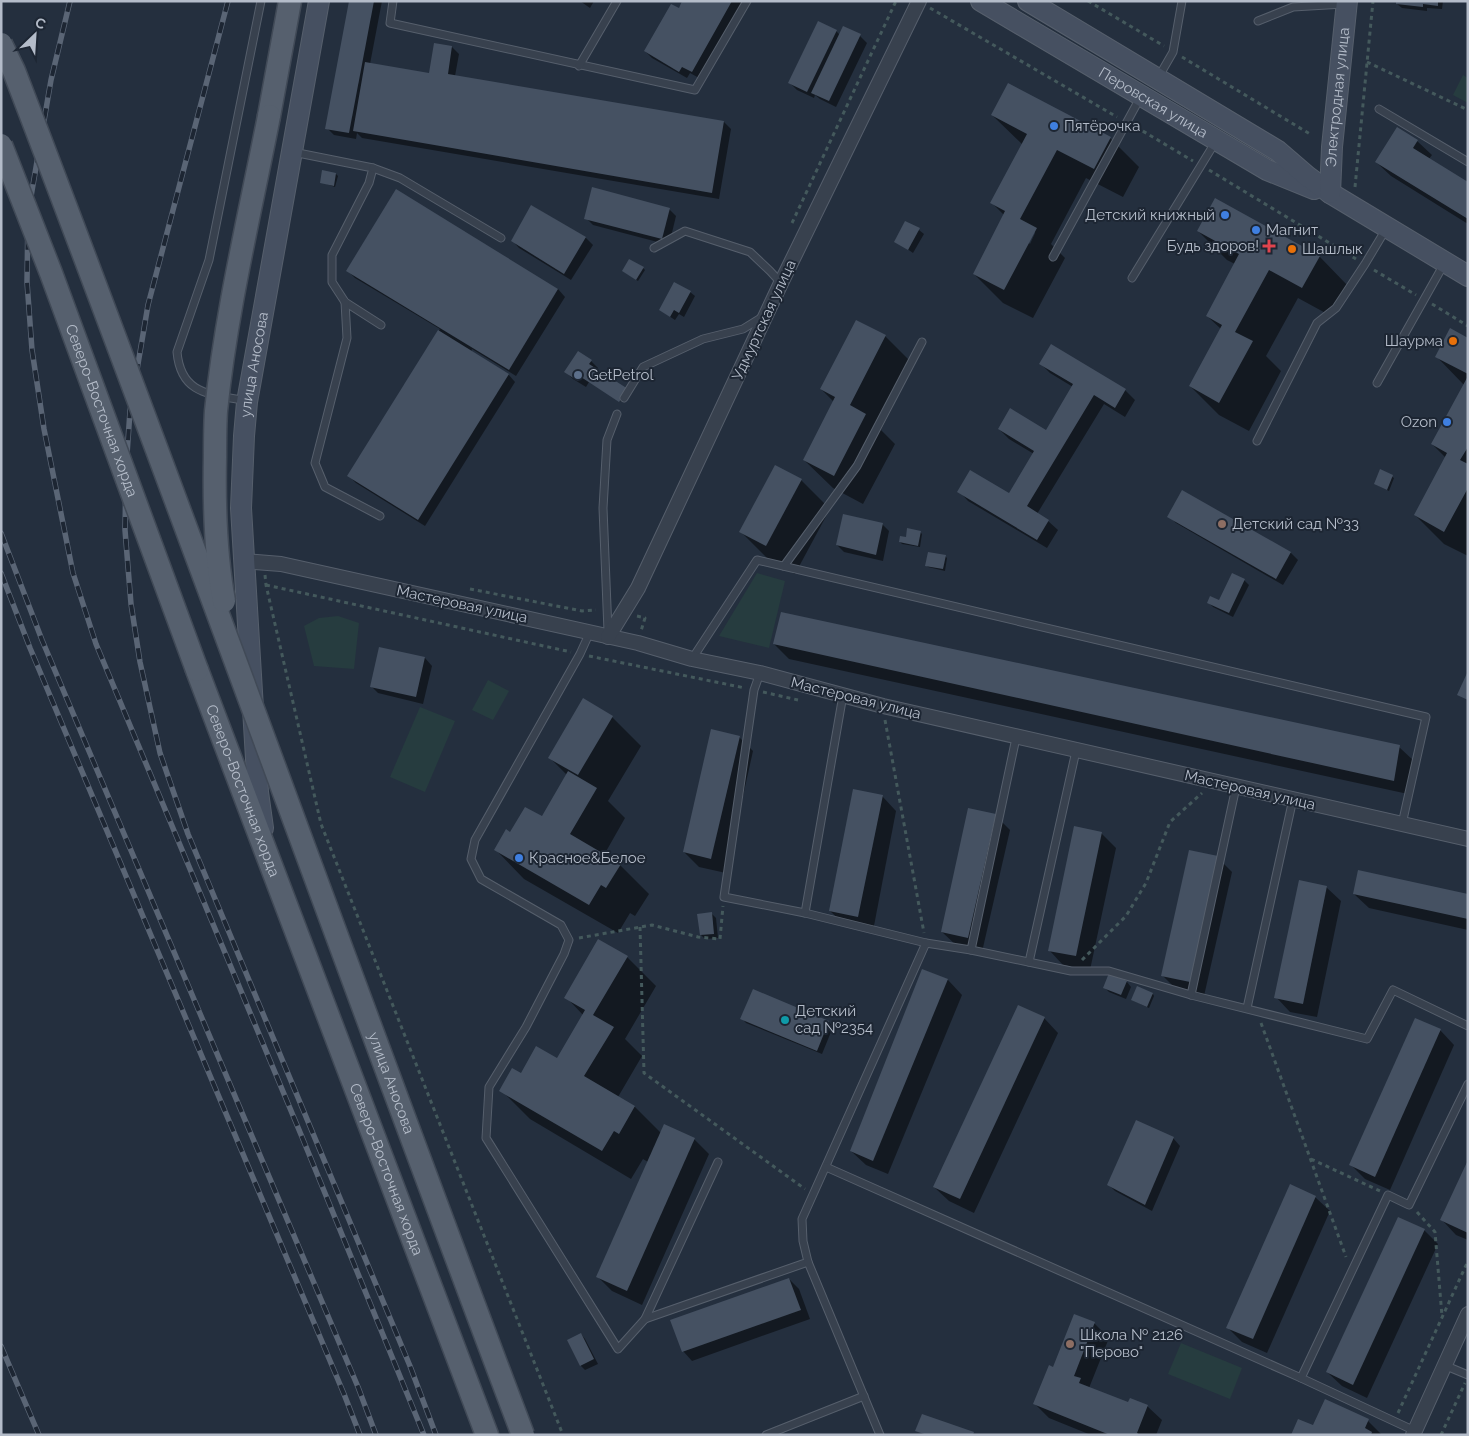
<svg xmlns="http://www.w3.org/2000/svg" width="1469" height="1436" font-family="Raleway,sans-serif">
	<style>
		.green { fill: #263c3f }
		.shadow { fill: #0007; fill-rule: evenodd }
		.building { fill: #455162 }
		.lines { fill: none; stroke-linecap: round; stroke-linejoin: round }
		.lane-casing { stroke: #565f6c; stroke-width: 9 }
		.street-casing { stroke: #565f6c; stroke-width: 16 }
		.secondary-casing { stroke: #565f6c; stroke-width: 22 }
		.primary-casing { stroke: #414a57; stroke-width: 25 }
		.path { stroke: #44595c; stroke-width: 3; stroke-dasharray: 4 4; stroke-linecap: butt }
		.lane { stroke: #38414e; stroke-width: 7 }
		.street { stroke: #38414e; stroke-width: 14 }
		.secondary { stroke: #465061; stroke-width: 20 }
		.primary { stroke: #56606e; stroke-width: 22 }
		.rail-casing { stroke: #5a6575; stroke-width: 5.5 }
		.rail { stroke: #1d2633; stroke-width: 4; stroke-dasharray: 11; stroke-linecap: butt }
		.primary-bridge-casing { stroke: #414a57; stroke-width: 25; stroke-linecap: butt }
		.primary-bridge { stroke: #56606e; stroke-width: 22 }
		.shop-dot { fill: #3f7fe0; stroke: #1d2633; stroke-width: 2 }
		.health-dot { fill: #e0444e; stroke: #1d2633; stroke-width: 2 }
		.food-dot { fill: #e8710a; stroke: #1d2633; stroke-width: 2 }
		.service-dot { fill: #5c6f8a; stroke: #1d2633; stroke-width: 2 }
		.education-dot { fill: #8d6e63; stroke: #1d2633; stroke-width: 2 }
		.culture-dot { fill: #0f9aa8; stroke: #1d2633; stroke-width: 2 }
		.labels { text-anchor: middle; stroke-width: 4; stroke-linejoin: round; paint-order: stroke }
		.street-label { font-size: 15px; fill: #b4bcc9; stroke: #1d2633 }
		.poi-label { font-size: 15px; fill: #b4bcc9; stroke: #1d2633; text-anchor: start }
	</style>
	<rect width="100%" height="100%" fill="#242f3e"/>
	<g class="green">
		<path d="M1463 75 1468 78V103L1453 95Z"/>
		<path d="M757 573 785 581 769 648 719 636Z"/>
		<path d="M338 616 359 623 354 669 314 666 304 626 319 618Z"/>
		<path d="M488 680 509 691 493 720 472 710Z"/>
		<path d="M420 707 455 721 425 792 390 777Z"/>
		<path d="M1181 1343 1242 1368 1230 1399 1168 1374Z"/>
	</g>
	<g class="shadow">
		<path d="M350 1H382L370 64 430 74 452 47 459 54 455 76 724 122 731 129 719 199 362 138 357 133 356 139 334 135 327 128Z"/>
		<path d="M580 1H594L590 8Z"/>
		<path d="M684 1H743L699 78 690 73 687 78 652 58 645 51 679 10Z"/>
		<path d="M1398 1H1443L1442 9 1427 8V11L1402 8 1397 4Z"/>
		<path d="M844 28 860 36 867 43 836 107 820 99 815 95 814 98 797 90 790 83 836 31 840 35Z"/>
		<path d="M992 115 1110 138 1139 167 1123 197 1086 178 1051 244 1065 258 1033 318 1003 303 974 274 1005 216 992 203 1023 145ZM1034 231 1035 233 1030 244 1028 242Z"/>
		<path d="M1417 141 1432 155 1429 159 1468 183V224L1391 176 1376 162Z"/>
		<path d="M336 174 338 176 335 187 321 182Z"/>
		<path d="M532 206 586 238 593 245 571 280 519 248 512 240Z"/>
		<path d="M669 209 676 216 669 245 593 225 586 218Z"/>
		<path d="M919 230 924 234 913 253 896 241Z"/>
		<path d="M1198 231 1320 257 1348 286 1331 316 1298 298 1266 356 1281 371 1249 431 1219 415 1190 386 1221 329 1207 316 1235 264 1227 260Z"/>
		<path d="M643 268 645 270 638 281 623 271Z"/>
		<path d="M348 271 558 289 565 297 516 376 472 349 471 352 508 374 515 382 425 526 356 483 349 476 440 329 355 278Z"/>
		<path d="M690 292 695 296 684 317 679 314 675 320 660 310Z"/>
		<path d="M857 321 885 336 914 365 881 430 895 444 863 504 833 488 804 460 834 402 821 389Z"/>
		<path d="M1468 339V556L1444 544 1415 515 1446 458 1432 444 1464 385 1436 356Z"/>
		<path d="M1051 346 1125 390 1135 400 1125 417 1104 404 1037 514 1048 521 1058 530 1047 548 968 501 959 491 1009 494 1034 454 1009 439 999 429 1046 432 1073 387 1050 373 1041 364Z"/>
		<path d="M591 361 598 368 596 370 629 392 622 402 589 382 586 387 573 379 566 372Z"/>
		<path d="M1381 471 1394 478 1389 491 1377 485Z"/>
		<path d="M801 480 830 509 795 574 770 561 741 532Z"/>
		<path d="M1183 492 1291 553 1298 560 1283 585 1176 523 1169 516Z"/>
		<path d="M882 524 889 531 883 561 844 552 837 545Z"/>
		<path d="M920 532 922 534 920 547 902 544 900 542Z"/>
		<path d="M945 556 947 558 945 571 928 567 926 565Z"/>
		<path d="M1233 574 1244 580 1249 585 1233 617 1213 607 1209 603 1219 602Z"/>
		<path d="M774 644 1399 747 1414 761 1408 794 789 659Z"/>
		<path d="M380 648 425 658 432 666 423 704 378 693 371 686Z"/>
		<path d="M612 717 641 746 608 801 625 818 604 855 620 865 649 894 635 916 630 913 618 933 524 879 496 850 510 834 542 818 567 775 550 758Z"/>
		<path d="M739 737 753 751 726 873 699 867 684 852Z"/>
		<path d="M882 796 896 811 873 931 845 925 830 911Z"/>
		<path d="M995 815 1010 830 982 952 957 946 942 932Z"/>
		<path d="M1101 833 1116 848 1090 970 1063 965 1049 950Z"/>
		<path d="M1217 857 1232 872 1204 996 1177 990 1163 976Z"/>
		<path d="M1326 887 1341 901 1317 1017 1290 1012 1276 997Z"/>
		<path d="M1354 894 1468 895V930L1369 908Z"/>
		<path d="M711 913 716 918 718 938 705 939 701 935Z"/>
		<path d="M627 957 656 986 625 1039 642 1056 618 1097 635 1107 661 1133 694 1139 709 1154 642 1305 612 1291 598 1277 648 1162 643 1159 631 1179 530 1119 501 1090 521 1075 557 1060 583 1015 566 997Z"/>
		<path d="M923 970 948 980 962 995 888 1174 866 1165 851 1151Z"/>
		<path d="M1110 975 1127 982 1131 987 1126 999 1109 992 1104 987Z"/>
		<path d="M753 991 829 1022 833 1027 822 1054 746 1023 742 1018Z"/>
		<path d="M1153 994 1154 996 1149 1008 1134 1001Z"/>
		<path d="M1044 1018 1058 1033 974 1213 949 1201 934 1187Z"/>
		<path d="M1440 1030 1454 1045 1390 1190 1365 1179 1351 1165Z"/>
		<path d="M1173 1138 1180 1146 1152 1211 1115 1191 1108 1184Z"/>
		<path d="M1468 1163V1240L1456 1235 1442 1220Z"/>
		<path d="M1315 1197 1330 1211 1267 1353 1242 1342 1228 1328Z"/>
		<path d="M1424 1230 1438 1244 1367 1398 1342 1386 1327 1372Z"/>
		<path d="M789 1279 799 1289 810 1319 692 1361 683 1351Z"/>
		<path d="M1075 1316 1095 1324 1109 1338 1089 1388 1129 1404 1147 1406 1162 1420 1156 1435H1091L1049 1418 1035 1404 1053 1369Z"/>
		<path d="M581 1334 585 1339 598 1364 585 1370 581 1366 568 1340Z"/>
		<path d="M1368 1421 1382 1435H1293L1314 1427Z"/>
	</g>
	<g class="building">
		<path d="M349 1H374L349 133 325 129Z"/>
		<path d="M682 1H732L692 72 682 67 679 72 644 51 671 4 679 8Z"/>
		<path d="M1396 1H1438V6L1423 4V7L1396 4Z"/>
		<path d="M818 21 837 30 807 92 788 83Z"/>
		<path d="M843 26 861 34 829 101 811 93Z"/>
		<path d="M434 43 452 46 448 74 724 121 712 193 353 131 365 62 429 73Z"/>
		<path d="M1008 83 1111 137 1094 169 1057 150 1020 219 1037 228 1004 290 973 274 1005 211 990 203 1027 134 991 115Z"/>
		<path d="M1397 127 1418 140 1413 148 1468 182V219L1375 162Z"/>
		<path d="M322 170 336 173 334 186 320 183Z"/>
		<path d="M592 187 670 208 662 239 584 219Z"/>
		<path d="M396 189 558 289 509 370 346 271Z"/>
		<path d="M1215 198 1320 256 1302 288 1269 270 1235 332 1253 341 1219 403 1189 386 1222 325 1206 316 1239 254 1197 231Z"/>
		<path d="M531 205 586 237 564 274 511 241Z"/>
		<path d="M905 221 920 228 908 250 894 242Z"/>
		<path d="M629 259 644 267 636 280 622 271Z"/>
		<path d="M674 282 691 291 679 313 674 310 670 317 659 310Z"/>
		<path d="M856 320 886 335 850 405 866 414 834 476 803 460 835 397 820 389Z"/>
		<path d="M1450 328 1468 338V374L1435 357Z"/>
		<path d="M438 330 509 374 418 520 347 476Z"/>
		<path d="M1051 344 1126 389 1115 408 1094 395 1027 506 1049 520 1037 540 957 492 970 470 1009 493 1034 451 998 429 1010 408 1046 430 1073 384 1039 364Z"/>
		<path d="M578 351 592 360 589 364 628 389 619 402 581 377 578 381 564 372Z"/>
		<path d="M1468 376V447L1460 460 1468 464V488L1444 532 1414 515 1447 453 1431 444Z"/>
		<path d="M775 465 802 479 766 546 739 532Z"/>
		<path d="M1380 469 1393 475 1387 490 1374 484Z"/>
		<path d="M1182 490 1291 552 1276 579 1167 517Z"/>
		<path d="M843 514 883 523 876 555 836 545Z"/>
		<path d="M907 528 921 531 918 546 899 542 900 536 906 537Z"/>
		<path d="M928 552 946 555 943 569 925 566Z"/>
		<path d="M1232 573 1245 579 1229 613 1207 603 1210 596 1219 600Z"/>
		<path d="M781 612 1400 745 1394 781 773 644Z"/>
		<path d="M379 647 425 657 416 697 370 687Z"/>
		<path d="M1468 671V700L1457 695Z"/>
		<path d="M583 698 613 716 578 775 548 758Z"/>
		<path d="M711 729 740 736 711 859 683 852Z"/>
		<path d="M568 771 597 788 570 834 621 864 606 888 601 885 589 905 494 850 506 829 510 832 525 807 542 816Z"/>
		<path d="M853 789 883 795 858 917 829 911Z"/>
		<path d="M968 808 996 814 968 938 941 932Z"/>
		<path d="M1074 826 1102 832 1076 956 1048 951Z"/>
		<path d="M1189 850 1218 856 1190 982 1161 976Z"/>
		<path d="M1358 870 1468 894V919L1353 894Z"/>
		<path d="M1299 880 1327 886 1303 1004 1274 998Z"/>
		<path d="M712 912 714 934 700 935 697 914Z"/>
		<path d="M598 939 628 956 593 1015 614 1027 584 1076 635 1106 619 1134 614 1131 602 1151 499 1091 512 1068 521 1073 536 1046 557 1058 585 1010 564 998Z"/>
		<path d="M922 969 948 979 873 1161 850 1151Z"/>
		<path d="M1109 973 1127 981 1121 995 1103 988Z"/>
		<path d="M1137 986 1153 993 1147 1007 1131 1000Z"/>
		<path d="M753 989 829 1021 817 1051 740 1019Z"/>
		<path d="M1018 1005 1045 1017 960 1199 933 1187Z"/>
		<path d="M1415 1018 1441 1029 1375 1177 1349 1165Z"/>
		<path d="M1136 1120 1174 1137 1145 1205 1107 1185Z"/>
		<path d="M664 1124 695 1138 627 1291 596 1277Z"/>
		<path d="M1468 1160V1233L1440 1220Z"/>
		<path d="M1290 1184 1316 1196 1253 1339 1226 1328Z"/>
		<path d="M1398 1217 1425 1229 1353 1385 1326 1372Z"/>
		<path d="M789 1278 801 1310 682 1352 670 1320Z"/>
		<path d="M1074 1314 1095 1322 1074 1376 1081 1378 1079 1383 1128 1402 1130 1398 1148 1405 1137 1433 1140 1435H1110L1033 1404 1049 1365 1053 1367Z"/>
		<path d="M581 1333 594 1359 580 1366 567 1340Z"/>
		<path d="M1325 1399 1369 1419 1365 1428 1372 1432 1371 1435H1291L1298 1419 1313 1425Z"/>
		<path d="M922 1414 974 1432 973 1435H927L915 1431Z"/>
	</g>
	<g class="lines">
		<defs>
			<g id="lane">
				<path d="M393 1 390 23 695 90 747 1"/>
				<path d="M1258 21 1293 7 1344 4"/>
				<path d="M579 66 617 1"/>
				<path d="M1158 78 1173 52 1182 1"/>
				<path d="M1379 109 1468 162"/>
				<path d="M293 152 373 168 369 183 332 255V282L345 302 381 325"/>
				<path d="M373 168 400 178 501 238"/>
				<path d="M654 248 685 231 750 252 770 271 781 283"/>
				<path d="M1053 257 1140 98"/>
				<path d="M1132 278 1216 141"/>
				<path d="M345 302 347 338 315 463 325 487 380 516"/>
				<path d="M1377 383 1444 264"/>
				<path d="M624 398 643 367 703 339 743 329 764 316"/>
				<path d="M247 401C212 394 181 396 177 352L209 260 261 1"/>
				<path d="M1257 441 1317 323 1336 308 1365 264 1386 229"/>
				<path d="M784 566 857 466 922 342"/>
				<path d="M608 631 603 508 607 440 617 414"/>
				<path d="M590 632 580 654 475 840 471 859 481 879 561 925 569 940 564 954 526 1027 489 1087 486 1138 618 1349 645 1319 808 1262 803 1241 802 1219 926 943"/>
				<path d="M692 659 757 560 1426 717 1402 824"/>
				<path d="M760 673 754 690 724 897 805 913 926 943 971 950 1071 971H1109L1191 995 1367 1039 1393 990 1468 1026"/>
				<path d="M805 913 843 695"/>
				<path d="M971 950 1016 738"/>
				<path d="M1029 962 1076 751"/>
				<path d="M1191 995 1236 787"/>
				<path d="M1247 1008 1293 799"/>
				<path d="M826 1167 1301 1378"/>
				<path d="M808 1262 880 1435"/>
				<path d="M645 1319 718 1162"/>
				<path d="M1444 1365 1468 1375"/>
				<path d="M1415 1431 1301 1378 1388 1195 1409 1205 1468 1084"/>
				<path d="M766 1435 864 1396"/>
			</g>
			<g id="street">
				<path d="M243 561 281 564 638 643 692 659 760 673 883 706 1468 839"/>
				<path d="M608 637 638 588 781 283 919 1"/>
				<path d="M1413 1435 1468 1314"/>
			</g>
			<g id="secondary">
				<path id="s1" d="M981 1 1267 170 1314 189"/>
				<path d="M1028 1 1278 151 1307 176 1330 193 1468 276"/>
				<path id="s2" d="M1330 193 1332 147 1347 1"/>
				<path id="s3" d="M263 828 258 792 241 508 244 436 247 402 319 1"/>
			</g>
			<g id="primary">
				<path d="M269 116 290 1"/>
				<path id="s4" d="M197 670 487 1435"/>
			</g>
		</defs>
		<use href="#lane" class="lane-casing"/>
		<use href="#street" class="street-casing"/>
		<use href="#secondary" class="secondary-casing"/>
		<use href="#primary" class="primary-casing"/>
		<g class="path">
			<path d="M1088 1 1164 46"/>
			<path d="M930 8 1117 117"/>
			<path d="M1182 57 1310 134"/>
			<path d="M1367 62 1468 110"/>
			<path d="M1136 127 1193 161"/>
			<path d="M1209 170 1356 259"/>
			<path d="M1355 187 1373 1"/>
			<path d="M792 223 896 1"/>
			<path d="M1374 270 1416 295"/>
			<path d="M1432 304 1468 326"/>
			<path d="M265 575 266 585 321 824 563 1435"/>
			<path d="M266 585 571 652"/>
			<path d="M470 589 582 611 596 610"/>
			<path d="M637 616 645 618 641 631"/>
			<path d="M589 656 745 688"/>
			<path d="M763 692 798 700"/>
			<path d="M885 720 924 933"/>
			<path d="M640 927 644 1073 805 1189"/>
			<path d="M579 938 652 925 698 937 720 939 723 906"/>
			<path d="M1082 960 1126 916 1146 883 1170 822 1202 793"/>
			<path d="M1261 1023 1346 1257"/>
			<path d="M1311 1159 1380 1191"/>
			<path d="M1417 1212 1435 1232 1442 1316"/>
			<path d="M1398 1413 1468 1261"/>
			<path d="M1441 1435 1465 1383"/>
		</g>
		<use href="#lane" class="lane"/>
		<use href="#street" class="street"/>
		<use href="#secondary" class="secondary"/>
		<use href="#primary" class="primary"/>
		<defs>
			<g id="rail">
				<path d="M70 1 51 80 28 214 27 282 32 350 44 429 73 573 96 644 302 1137 424 1435"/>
				<path d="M228 1 148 305 130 411 126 469 125 530 131 604 140 662 160 753 188 834 410 1366 436 1435"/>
				<path d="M1 533 42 640 358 1387 376 1435"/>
				<path d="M1 573 30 648 344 1394 360 1435"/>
				<path d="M1 1346 39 1435"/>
			</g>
		</defs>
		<use href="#rail" class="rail-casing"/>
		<use href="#rail" class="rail"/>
		<defs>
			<g id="primary-bridge">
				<path id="s5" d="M1 44 14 71C188 524 351 981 523 1435"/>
				<path id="s6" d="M1 145 51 273 197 670"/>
				<path d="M224 601C215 553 214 505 215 457 215 442 215 426 216 411 226 312 250 213 269 116"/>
			</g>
		</defs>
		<use href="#primary-bridge" class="primary-bridge-casing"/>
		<use href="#primary-bridge" class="primary-bridge"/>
	</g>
	<g class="shop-dot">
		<circle cx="1054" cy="126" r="5"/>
		<circle cx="1225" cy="215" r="5"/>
		<circle cx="1256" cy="230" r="5"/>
		<circle cx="1447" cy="422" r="5"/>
		<circle cx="519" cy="858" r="5"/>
	</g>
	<path class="health-dot" d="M1266.5 238.5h5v5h5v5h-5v5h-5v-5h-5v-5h5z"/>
	<g class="food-dot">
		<circle cx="1292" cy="249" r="5"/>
		<circle cx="1453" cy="341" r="5"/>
	</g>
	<circle class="service-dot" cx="578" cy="375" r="5"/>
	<g class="education-dot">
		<circle cx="1222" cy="524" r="5"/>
		<circle cx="1070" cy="1344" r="5"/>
	</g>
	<circle class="culture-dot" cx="785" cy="1020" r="5"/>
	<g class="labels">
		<g class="street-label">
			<text dy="5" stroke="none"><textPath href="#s2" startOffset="96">Электродная улица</textPath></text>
			<text dy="5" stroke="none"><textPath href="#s1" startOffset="200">Перовская улица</textPath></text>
			<text transform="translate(764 320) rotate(-65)" y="5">Удмуртская улица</text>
			<text dy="5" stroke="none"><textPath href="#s3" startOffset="465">улица Аносова</textPath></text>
			<text dy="5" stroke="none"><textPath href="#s6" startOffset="284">Северо-Восточная хорда</textPath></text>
			<text transform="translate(462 604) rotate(12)" y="5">Мастеровая улица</text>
			<text transform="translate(856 698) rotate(14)" y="5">Мастеровая улица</text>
			<text dy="5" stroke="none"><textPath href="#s4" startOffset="129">Северо-Восточная хорда</textPath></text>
			<text transform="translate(1250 790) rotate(13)" y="5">Мастеровая улица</text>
			<text dy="5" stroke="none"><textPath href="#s5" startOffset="1110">улица Аносова</textPath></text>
			<text dy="5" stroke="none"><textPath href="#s4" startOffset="534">Северо-Восточная хорда</textPath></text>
		</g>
		<g class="poi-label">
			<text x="1064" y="131">Пятёрочка</text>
			<text x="1215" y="220" text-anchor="end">Детский книжный</text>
			<text x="1266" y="235">Магнит</text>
			<text x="1259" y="251" text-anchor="end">Будь здоров!</text>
			<text x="1302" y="254">Шашлык</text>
			<text x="1443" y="346" text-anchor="end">Шаурма</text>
			<text x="588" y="380">GetPetrol</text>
			<text x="1437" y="427" text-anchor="end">Ozon</text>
			<text x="1232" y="529">Детский сад №33</text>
			<text x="529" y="863">Красное&amp;Белое</text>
			<text x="795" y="1016">Детский<tspan x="795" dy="17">сад №2354</tspan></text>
			<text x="1080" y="1340">Школа № 2126<tspan x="1080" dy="17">"Перово"</tspan></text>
		</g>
	</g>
	<rect width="1469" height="1436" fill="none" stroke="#b4bcc9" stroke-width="5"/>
	<g transform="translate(35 35) rotate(25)" stroke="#1d2633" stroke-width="4" paint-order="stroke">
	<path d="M0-4L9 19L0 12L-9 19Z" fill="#b4bcc9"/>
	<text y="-8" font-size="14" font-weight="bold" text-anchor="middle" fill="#b4bcc9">С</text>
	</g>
</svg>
